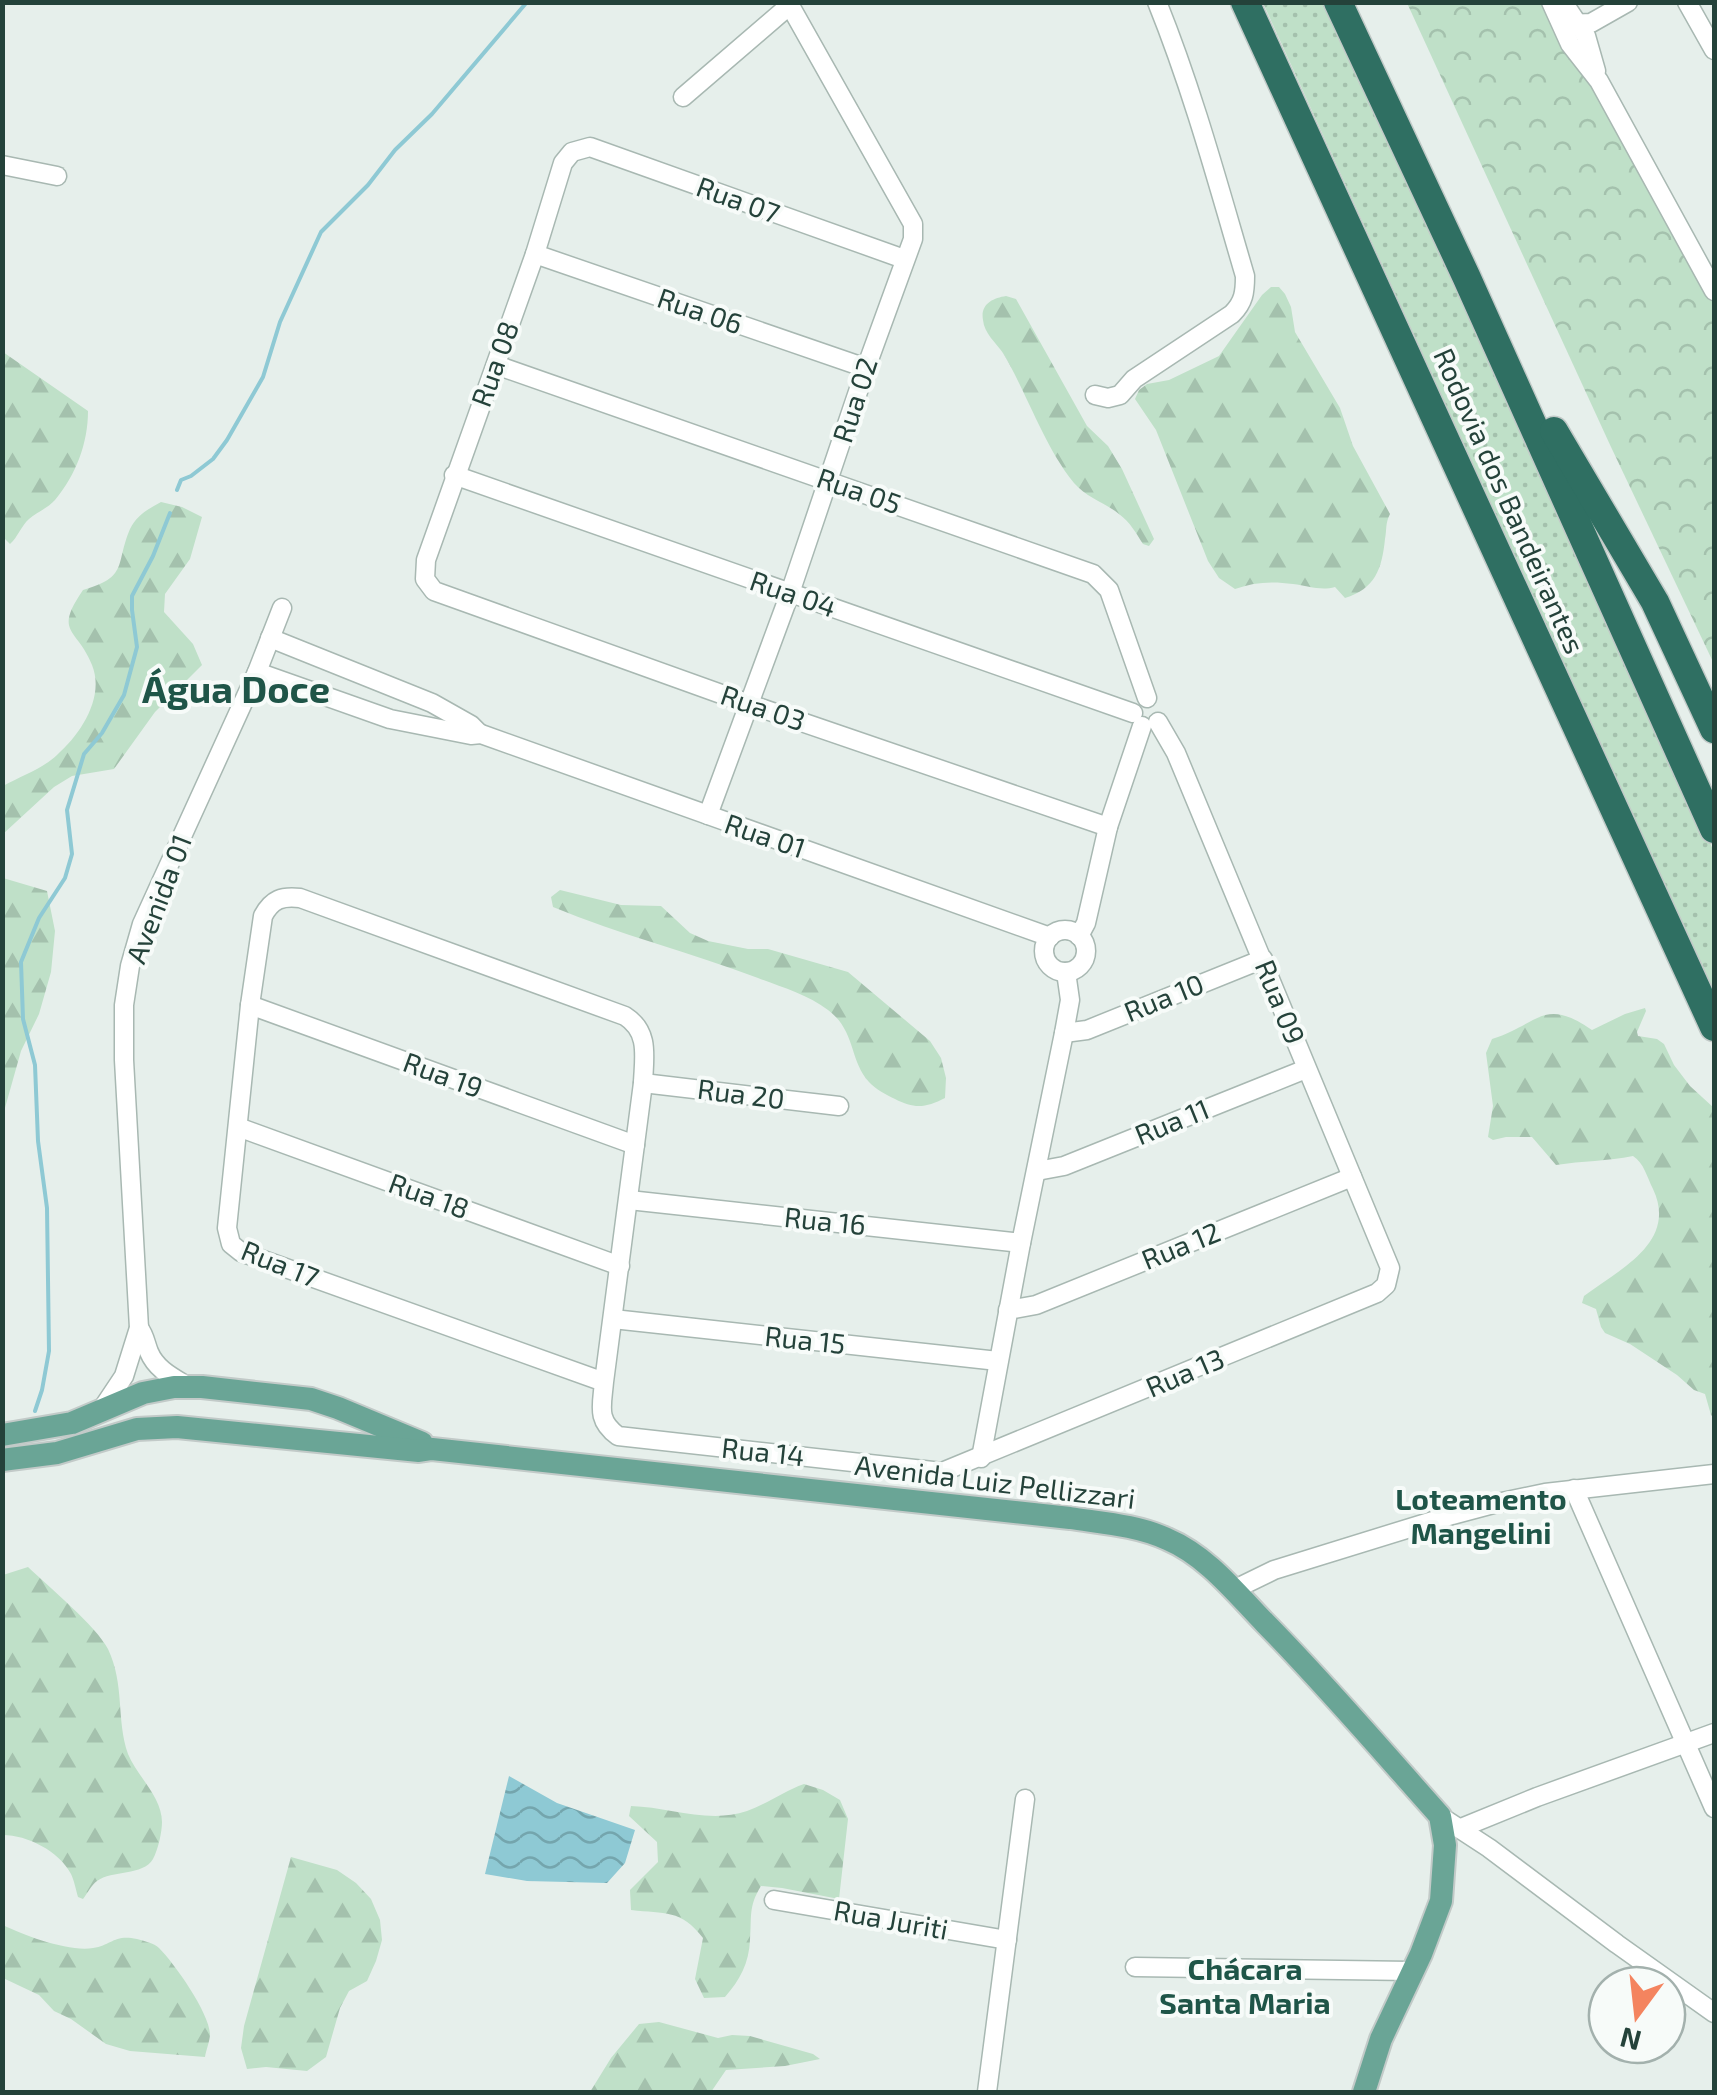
<svg xmlns="http://www.w3.org/2000/svg" width="1717" height="2095" font-family="'Exo 2',sans-serif">
	<style>
		.grass { fill: url(#grass-dots) }
		.forest { fill: url(#forest-firs) }
		.park { fill: url(#park-crowns) }
		.water { fill: url(#water-waves) }
		.lines { fill: none; stroke-linecap: round; stroke-linejoin: round }
		.stream { stroke: #8ec9d4; stroke-width: 4 }
		.minor-casing { stroke: #a8b8b2; stroke-width: 21 }
		.major-casing { stroke: #c2cac8; stroke-width: 26 }
		.highway-casing { stroke: #c2cac8; stroke-width: 31 }
		.minor { stroke: #fff; stroke-width: 18 }
		.major { stroke: #6aa596; stroke-width: 22 }
		.highway { stroke: #2f6f62; stroke-width: 28 }
		.labels { text-anchor: middle; stroke-width: 8; stroke-linejoin: round; paint-order: stroke }
		.street-label { font-size: 28px; fill: #24423a; stroke: #f7fbf9 }
		.neighbourhood-label { font-size: 30px; font-weight: bold; fill: #1f5548; stroke: #f7fbf9 }
		.district-label { font-size: 38px; font-weight: bold; fill: #1f5548; stroke: #f7fbf9 }
	</style>
	<defs>
		<pattern id="grass-dots" width="8" height="8" patternUnits="userSpaceOnUse" patternTransform="scale(2.5)"><rect width="8" height="8" fill="#bfe0c8"/><path d="M2 2h.1M6 6h.1" fill="none" stroke="#a4c1ad" stroke-width="1.8" stroke-linecap="round"/></pattern>
		<pattern id="forest-firs" width="22" height="20" patternUnits="userSpaceOnUse" patternTransform="scale(2.5)"><rect width="22" height="20" fill="#bfe0c8"/><path d="M5 1l3.5 6h-7zM16 11l3.5 6h-7z" fill="#a4c1ad"/></pattern>
		<pattern id="park-crowns" width="20" height="18" patternUnits="userSpaceOnUse" patternTransform="scale(2.5)"><rect width="20" height="18" fill="#bfe0c8"/><path d="M2 6a3 3 0 1 1 6 0M12 15a3 3 0 1 1 6 0" fill="none" stroke="#a4c1ad"/></pattern>
		<pattern id="water-waves" width="16" height="10" patternUnits="userSpaceOnUse" patternTransform="scale(2.5)"><rect width="16" height="10" fill="#8ec9d4"/><path d="M0 5q4-4 8 0t8 0" fill="none" stroke="#74a5ad"/></pattern>
	</defs>
	<rect width="100%" height="100%" fill="#e6efeb"/>
	<path class="grass" d="M1263 3H1325L1679 772 1714 852V995Z"/>
	<g class="forest">
		<path d="M1271 287H1279L1285 294 1291 307 1295 332 1340 408 1353 446 1390 514C1385 524 1387 529 1385 539 1382 569 1375 589 1345 598L1335 587C1321 591 1308 586 1293 584 1272 581 1254 582 1235 589L1219 578 1208 561 1156 430 1135 399 1139 390 1147 384 1169 380 1219 356 1262 295Z"/>
		<path d="M1006 296 1016 299 1087 426 1108 446 1122 469 1154 539 1149 546 1143 544C1136 533 1130 522 1119 514 1104 502 1087 498 1074 483 1043 444 1028 395 1003 353 996 343 984 333 983 320 980 304 993 298 1006 296Z"/>
		<path d="M3 352 88 411C88 443 76 475 55 500 48 508 37 512 29 519 21 526 18 537 10 544L2 536Z"/>
		<path d="M161 502 182 507 202 517 190 559 165 594 164 612 193 644 202 665 155 712 114 769 72 776 54 787 3 834V786C21 776 42 769 57 755 81 734 105 697 92 665 77 627 53 634 83 590 129 577 115 564 130 529 137 515 148 509 161 502Z"/>
		<path d="M3 878 47 891 55 931 51 972 39 1014 21 1051 3 1115Z"/>
		<path d="M560 890 621 905 661 906 690 933 708 941 748 949H768L848 972 930 1041 941 1058 946 1078 945 1098C926 1108 914 1109 895 1099 887 1095 875 1089 869 1082 849 1060 856 1031 828 1010 807 994 781 987 758 978 690 952 620 935 553 907L551 897Z"/>
		<path d="M1645 1008 1646 1011 1637 1032 1638 1036 1657 1039 1664 1044 1674 1065 1690 1086 1714 1108V1418L1711 1415 1705 1394 1694 1390 1677 1375 1630 1344 1605 1333 1601 1327 1596 1309 1582 1303 1584 1296C1620 1269 1678 1242 1653 1189 1647 1177 1644 1163 1633 1156 1608 1161 1582 1161 1556 1165L1532 1137H1506L1493 1140 1488 1137 1493 1106 1486 1053 1492 1039C1538 1025 1543 996 1592 1030L1625 1014Z"/>
		<path d="M28 1567C49 1587 96 1626 108 1649 125 1685 116 1719 128 1754 137 1776 162 1797 162 1822 162 1832 158 1850 153 1859 143 1876 112 1870 97 1881 92 1884 87 1894 83 1899L78 1897C76 1890 74 1880 71 1874 59 1851 27 1835 3 1835V1575Z"/>
		<path d="M804 1784 823 1790 840 1800 848 1819 839 1899 782 1888 761 1886C748 1907 752 1917 750 1940 749 1963 740 1980 725 1997L704 1998 695 1979 703 1938C681 1909 665 1914 631 1910L630 1890 658 1862 657 1842 629 1816 631 1806C669 1807 709 1824 747 1811 767 1804 784 1791 804 1784Z"/>
		<path d="M291 1857 337 1870 356 1883 371 1899 380 1920 382 1940 376 1961 367 1981 349 1991 340 2008 326 2057 307 2071 266 2067 247 2069 241 2048 244 2026Z"/>
		<path d="M3 1925C25 1936 69 1952 93 1948 112 1945 114 1934 137 1939 144 1941 154 1943 159 1948 174 1963 209 2012 210 2034 210 2041 206 2050 205 2057L130 2051 106 2044 71 2019 54 2011 39 1995 3 1978Z"/>
		<path d="M659 2022 718 2038 732 2035 750 2036 813 2054 820 2059 785 2066 726 2070 711 2092H590L611 2058 639 2024Z"/>
	</g>
	<path class="park" d="M1407 3H1545L1596 84 1714 295V664L1611 447Z"/>
	<path class="water" d="M509 1776 557 1803 635 1830 625 1863 607 1883 527 1881 485 1874Z"/>
	<g class="lines">
		<g class="stream">
			<path d="M177 490 181 480 191 476 213 459 227 440 263 377 280 322 321 232 368 185 395 150 432 114 527 2"/>
			<path d="M35 1411 42 1390 49 1351 47 1208 38 1141 35 1065 23 1019 21 962 39 918 65 878 72 854 67 810 84 754 102 733 124 695 137 647 132 610V596L153 556 170 513"/>
		</g>
		<defs>
			<g id="minor">
				<path d="M1551 2 1570 44 1599 81 1714 291"/>
				<path d="M1563 2 1586 36 1596 71"/>
				<path d="M1687 2 1714 50"/>
				<path d="M1569 24 1591 23 1628 2"/>
				<path d="M683 97 790 5"/>
				<path d="M2 165 57 176"/>
				<path d="M535 254 866 368"/>
				<path d="M904 259 590 147 572 152 563 163 535 254 426 560 425 579 434 591 749 704 1108 827"/>
				<path d="M496 365 1093 574 1109 590 1147 698"/>
				<path d="M1095 395 1108 398 1120 395 1134 379 1232 314C1244 302 1245 292 1245 276 1218 184 1193 91 1157 2"/>
				<path d="M454 475 1133 713"/>
				<path d="M270 638 432 703 471 725 480 734"/>
				<path d="M257 672 390 719 471 735 481 734 1050 937"/>
				<path d="M708 815 790 593 866 368 913 239V224L788 2"/>
				<circle cx="1065" cy="951" r="21"/>
				<path d="M1079 936 1086 923 1108 827 1142 726"/>
				<path d="M250 1005 635 1145"/>
				<path d="M1064 1033 1087 1030 1263 959"/>
				<path d="M643 1083 839 1106"/>
				<path d="M238 1127 620 1266"/>
				<path d="M1037 1171 1064 1166 1306 1069"/>
				<path d="M629 1200 1021 1243"/>
				<path d="M1008 1310 1036 1305 1352 1177"/>
				<path d="M613 1319 998 1361"/>
				<path d="M139 1328C145 1336 145 1342 149 1352 156 1369 172 1377 187 1386"/>
				<path d="M604 1382 241 1252 231 1244 227 1228 250 1005 263 916C272 899 282 896 300 898L625 1016C650 1032 644 1057 643 1083L604 1382C602 1406 596 1420 618 1436L942 1472 1377 1293 1386 1285 1390 1268 1176 753 1158 722"/>
				<path d="M102 1409 124 1376 139 1328 124 1060V1005L130 966 142 924 257 672 282 608"/>
				<path d="M981 1458 1021 1243 1064 1033 1070 1000 1066 972"/>
				<path d="M1574 1489 1714 1808"/>
				<path d="M1233 1590 1274 1570 1452 1515 1497 1503 1545 1493 1714 1474"/>
				<path d="M1440 1816 1489 1848 1617 1944 1714 2013"/>
				<path d="M1461 1828 1537 1797 1714 1733"/>
				<path d="M774 1900 1007 1940"/>
				<path d="M1135 1967 1411 1971"/>
				<path d="M987 2092 1025 1799"/>
			</g>
			<g id="major">
				<path d="M2 1435 72 1423 143 1393 174 1387H202L311 1399 338 1408 422 1443"/>
				<path d="M2 1460 57 1453 137 1429 177 1427 419 1451 432 1449 1070 1518C1102 1523 1136 1525 1167 1539 1207 1556 1235 1592 1265 1623 1326 1685 1382 1751 1440 1816L1445 1845 1441 1901 1421 1954 1381 2039 1364 2092"/>
			</g>
			<g id="highway">
				<path d="M1245 2 1714 1027"/>
				<path d="M1338 2 1466 276 1714 829"/>
				<path d="M1554 431 1655 602 1714 729"/>
			</g>
		</defs>
		<use href="#minor" class="minor-casing"/>
		<use href="#major" class="major-casing"/>
		<use href="#highway" class="highway-casing"/>
		<use href="#minor" class="minor"/>
		<use href="#major" class="major"/>
		<use href="#highway" class="highway"/>
	</g>
	<g class="labels">
		<g class="street-label">
			<text transform="translate(738 200) rotate(20)" y="10">Rua 07</text>
			<text transform="translate(700 311) rotate(19)" y="10">Rua 06</text>
			<text transform="translate(495 364) rotate(-70)" y="10">Rua 08</text>
			<text transform="translate(855 400) rotate(-72)" y="10">Rua 02</text>
			<text transform="translate(859 491) rotate(19)" y="10">Rua 05</text>
			<text transform="translate(1509 501) rotate(66)" y="10">Rodovia dos Bandeirantes</text>
			<text transform="translate(793 594) rotate(19)" y="10">Rua 04</text>
			<text transform="translate(763 708) rotate(19)" y="10">Rua 03</text>
			<text transform="translate(765 836) rotate(19)" y="10">Rua 01</text>
			<text transform="translate(159 899) rotate(-69)" y="10">Avenida 01</text>
			<text transform="translate(1164 998) rotate(-22)" y="10">Rua 10</text>
			<text transform="translate(1280 1002) rotate(68)" y="10">Rua 09</text>
			<text transform="translate(443 1075) rotate(20)" y="10">Rua 19</text>
			<text transform="translate(741 1094) rotate(7)" y="10">Rua 20</text>
			<text transform="translate(1172 1122) rotate(-22)" y="10">Rua 11</text>
			<text transform="translate(429 1196) rotate(20)" y="10">Rua 18</text>
			<text transform="translate(825 1221) rotate(6)" y="10">Rua 16</text>
			<text transform="translate(1181 1246) rotate(-22)" y="10">Rua 12</text>
			<text transform="translate(280 1264) rotate(22)" y="10">Rua 17</text>
			<text transform="translate(805 1340) rotate(6)" y="10">Rua 15</text>
			<text transform="translate(1185 1373) rotate(-23)" y="10">Rua 13</text>
			<text transform="translate(763 1452) rotate(6)" y="10">Rua 14</text>
			<text transform="translate(995 1482) rotate(7)" y="10">Avenida Luiz Pellizzari</text>
			<text transform="translate(891 1920) rotate(10)" y="10">Rua Juriti</text>
		</g>
		<g class="neighbourhood-label">
			<text x="1481" y="1510">Loteamento<tspan x="1481" dy="34">Mangelini</tspan></text>
			<text x="1245" y="1980">Chácara<tspan x="1245" dy="34">Santa Maria</tspan></text>
		</g>
		<g class="district-label">
			<text x="236" y="703">Água Doce</text>
		</g>
	</g>
	<rect width="1717" height="2095" fill="none" stroke="#24423a" stroke-width="10"/>
	<g transform="translate(1637 2015) rotate(195)"><circle r="48" fill="#f7fbf9" stroke="#a3b1ad" stroke-width="2.5"/>
	<path d="M0-8L18 38L0 25L-18 38Z" fill="#f4845f"/>
	<text y="-15" font-size="28" font-weight="bold" text-anchor="middle" fill="#24423a">N</text>
	</g>
</svg>
